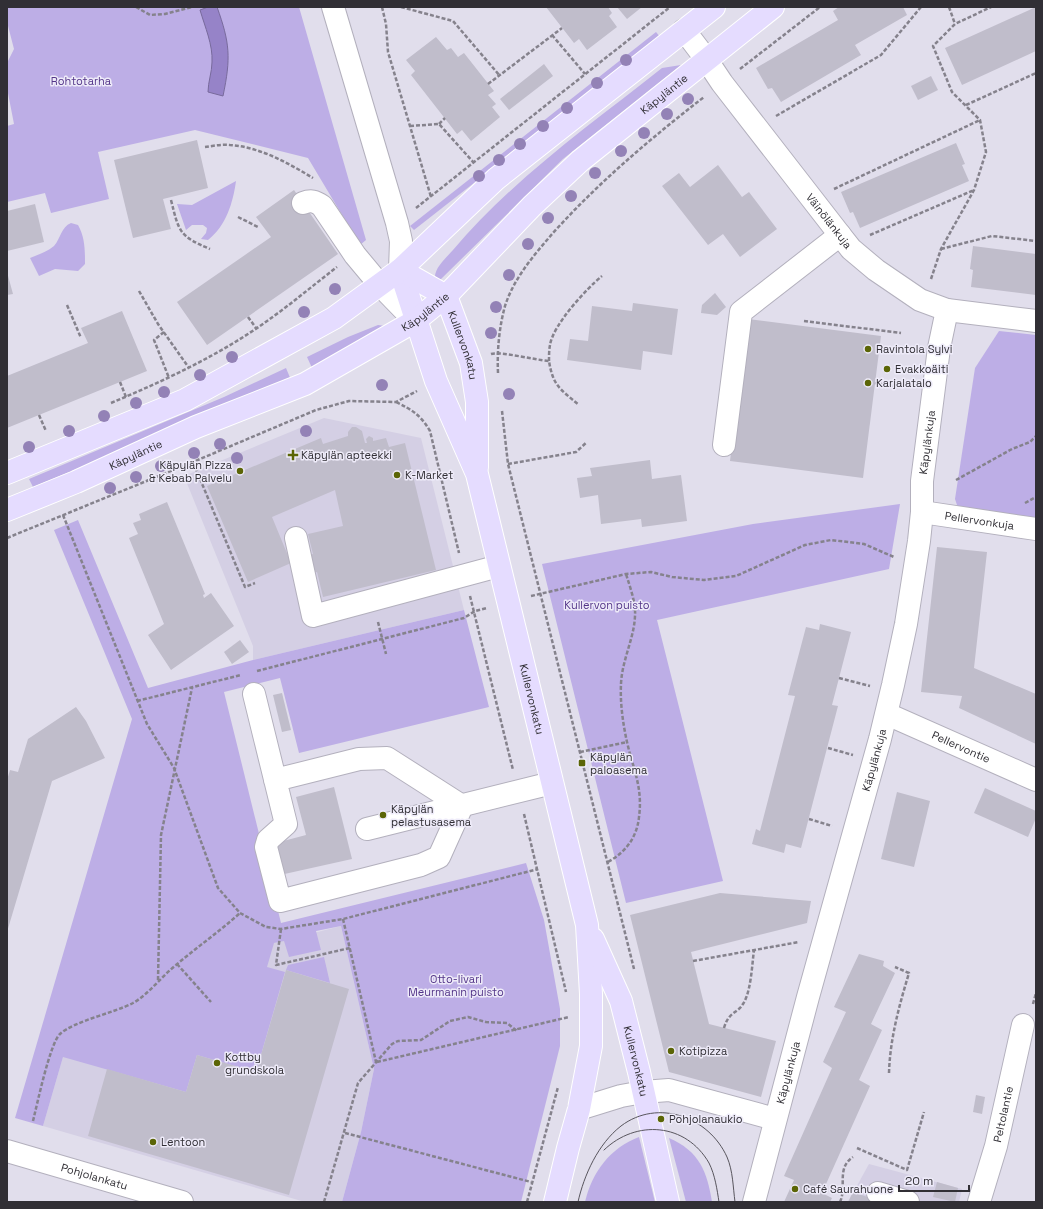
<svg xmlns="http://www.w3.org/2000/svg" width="1043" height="1209" font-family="'Space Grotesk',sans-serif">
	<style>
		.built { fill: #d4cfe4 }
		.green { fill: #bdaee6 }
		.water { fill: #9683c8; stroke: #786a9c }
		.building { fill: #c0bdcb }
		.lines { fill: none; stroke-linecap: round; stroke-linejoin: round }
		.minor-casing { stroke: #b3b0bd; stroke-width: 24 }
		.major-casing { stroke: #fff; stroke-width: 24 }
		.path { stroke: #85828c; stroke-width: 2.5; stroke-dasharray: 4 2; stroke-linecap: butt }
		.minor { stroke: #fff; stroke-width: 22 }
		.major { stroke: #e5dcff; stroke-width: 22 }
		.tram { stroke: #58555d; stroke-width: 1 }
		.tree { fill: #9382b6 }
		.poi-dot { fill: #5b6506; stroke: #eeebf9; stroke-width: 1.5 }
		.labels { text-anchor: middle; stroke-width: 3; stroke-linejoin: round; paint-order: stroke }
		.park-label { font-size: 11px; fill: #543689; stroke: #eeebf9 }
		.street-label { font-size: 11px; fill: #312f35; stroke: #eeebf9 }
		.poi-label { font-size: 11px; fill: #312f35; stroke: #eeebf9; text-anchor: start }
	</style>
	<rect width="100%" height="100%" fill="#e1deec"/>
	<g class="built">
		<path d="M324 418 421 438 464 610 253 660V646L184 476Z"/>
		<path d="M341 926 374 1069 361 1132 342 1202H305L43 1126 69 1036 228 955Z"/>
		<path d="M869 1164 962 1189 959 1202H848Z"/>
	</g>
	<g class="green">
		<path d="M7 7H299L366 240 360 245 308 158 195 130 98 152 109 199 51 213 45 193 7 202V126L14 124 7 88V63L14 49 7 22Z"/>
		<path d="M656 32 660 37 414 230 410 226Z"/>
		<path d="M681 65 563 159 440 280 435 278C434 268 447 257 453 250 513 179 590 125 662 68Z"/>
		<path d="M236 181C233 203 226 226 208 240L201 239 206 233 207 228 203 225H192L186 230 177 204 192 205Z"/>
		<path d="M71 223 78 225C85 237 85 250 85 264L78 271 55 269 39 276 30 258C39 254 47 252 54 246 61 238 61 227 71 223Z"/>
		<path d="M378 325 385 326 313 370 307 357 348 337Z"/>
		<path d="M999 331 1036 335V519L958 508 955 499 975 368Z"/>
		<path d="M286 368 291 380 33 487 29 479 224 397Z"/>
		<path d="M900 504 889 569 657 620 723 881 626 903 542 564 753 524Z"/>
		<path d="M78 520 148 688 253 660 464 610 489 707 299 753 280 678 224 692 281 923 526 863 544 920 560 1009V1046L521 1202H342L361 1132 374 1069 341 926 316 931 321 950 289 957 284 941 274 943 267 967 285 972 256 1072 197 1055 186 1092 63 1057 43 1126 15 1118 132 719 54 530Z"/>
		<path d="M324 957 330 983 286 970 288 965Z"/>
		<path d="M639 1137 655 1202H585C592 1172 610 1148 639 1137Z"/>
		<path d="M669 1138C699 1151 707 1171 712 1202H686Z"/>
	</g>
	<path class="water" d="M208 7H217C230 43 231 58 223 96L208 92C208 82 212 72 212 62 213 45 205 27 200 10Z"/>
	<g class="building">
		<path d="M546 7H608L612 13 609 16 617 27 587 50 579 39 574 43Z"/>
		<path d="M617 7H642L627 19Z"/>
		<path d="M839 7H903L907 15 855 45 861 55 781 102 772 88 768 89 756 68 838 20 833 11Z"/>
		<path d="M1036 7V51L962 85 945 48Z"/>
		<path d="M436 37 447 50 451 48 458 57 464 53 494 91 488 95 496 104 492 107 500 117 471 141 462 130 457 134 411 75 415 71 406 60Z"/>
		<path d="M544 64 553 76 509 110 500 99Z"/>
		<path d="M931 76 938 90 918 100 911 86Z"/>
		<path d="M197 140 208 188 163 199 171 229 133 238 114 160Z"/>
		<path d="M956 143 965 164 962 165 969 181 860 228 853 212 850 213 841 192Z"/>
		<path d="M718 165 742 197 749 192 777 229 740 257 723 234 708 245 662 186 679 173 690 187Z"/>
		<path d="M294 190 338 254 207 345 177 302 271 237 256 217Z"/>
		<path d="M35 204 44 242 7 251V211Z"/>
		<path d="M973 246 1036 254V295L971 287 973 270 970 269Z"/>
		<path d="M7 272 13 294 7 295Z"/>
		<path d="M715 293 726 307 717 315 701 313 702 305Z"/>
		<path d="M633 303 678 309 672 355 643 351 641 370 567 360 570 339 588 341 592 306 632 311Z"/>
		<path d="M122 311 147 371 7 428V376L88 343 81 328Z"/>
		<path d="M748 319 881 336 863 478 730 461Z"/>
		<path d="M352 427H356L362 431 365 443H367L366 439 369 436 373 438V441L386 438 389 447 405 443 436 570 323 597 317 572 310 574 305 556 313 554 308 534 343 526 335 490 272 517 291 563 248 582 207 486 321 438 323 444 348 436V432Z"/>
		<path d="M650 460 652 479 681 475 687 521 642 527 641 519 601 524 598 495 580 498 577 478 592 476 590 468Z"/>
		<path d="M167 502 205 594 203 595 204 598 211 593 234 626 171 670 148 635 164 624 129 538 138 534 133 523 141 520 139 514Z"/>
		<path d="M937 547 987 552 974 668 1036 694V744L959 708 962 696 921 692Z"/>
		<path d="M820 624 851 632 832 705 838 706 801 848 786 844 784 853 752 844 756 829 760 831 795 696 788 695 806 627 819 630Z"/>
		<path d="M240 640 249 652 232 664 224 652Z"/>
		<path d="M282 693 291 730 282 732 273 695Z"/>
		<path d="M76 707 86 721 105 758 52 781 7 932V780L10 770 18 772 28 739Z"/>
		<path d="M334 787 352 859 280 875 272 844 306 835 296 797Z"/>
		<path d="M985 788 1036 811V818L1028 837 974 813Z"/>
		<path d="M897 792 930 801 914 867 881 859Z"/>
		<path d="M720 893 811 901 807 923 691 952 709 1024 776 1041 761 1097 669 1072 630 915Z"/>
		<path d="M859 954 884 961 883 966 895 973 871 1024 882 1030 859 1080 870 1086 822 1193 832 1198 830 1202H784L794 1180 784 1176 832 1068 823 1062 846 1012 834 1007Z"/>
		<path d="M286 970 349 989 289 1195 88 1136 107 1069 186 1092 197 1055 256 1072Z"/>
		<path d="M976 1095 985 1097 982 1114 973 1112Z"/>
		<path d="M937 1182 958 1188 955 1202 933 1197Z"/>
		<path d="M853 1192 882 1202H848Z"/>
	</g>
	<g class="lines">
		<defs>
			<g id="minor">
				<path d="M333 7 397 223 401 241 400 270"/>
				<path id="s1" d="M684 30 706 59 722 83 840 235 851 249 876 270 920 300 947 310 1036 321"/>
				<path d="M303 203C311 200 315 201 322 206L355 255 380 285 415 321"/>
				<path d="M724 445 741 312 840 235"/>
				<path id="s2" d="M922 512 1036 529"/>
				<path d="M296 538 313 616 499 566"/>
				<path d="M254 694 286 824 268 840 266 847 280 901 421 865 439 857 462 806 387 758 359 759 275 780"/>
				<path id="s3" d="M887 714 1036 780"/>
				<path d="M367 829 552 783"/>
				<path d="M579 1109 621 1096 643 1092 669 1090 775 1119"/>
				<path id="s4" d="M7 1151 182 1202"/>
				<path d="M878 1193 908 1202"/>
				<path id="s5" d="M754 1202 808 997 880 739 893 685 906 624 919 541 922 512V481L939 348 947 310"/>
				<path id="s6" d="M979 1202 996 1146 1023 1025"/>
			</g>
			<g id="major">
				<path id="s7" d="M400 270 436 381 477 474 587 925 591 994V1046L579 1109 568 1148 555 1202"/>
				<path id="s8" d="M400 270 446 296 471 363 477 402V467"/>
				<path d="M7 473 185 400 334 318 400 270 496 179 714 7"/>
				<path id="s9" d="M7 510 76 482 196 427 305 384 415 321 446 296 532 206 580 161 773 7"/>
				<path id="s10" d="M593 939 621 1001 639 1072 668 1202"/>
			</g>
		</defs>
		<use href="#minor" class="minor-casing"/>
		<use href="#major" class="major-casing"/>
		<g class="path">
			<path d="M136 7 150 15 165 14 192 7"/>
			<path d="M382 7 386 24 388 52 431 197"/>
			<path d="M401 7 453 21 500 76"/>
			<path d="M949 7 955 24"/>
			<path d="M552 35 585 74"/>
			<path d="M740 69 820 7"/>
			<path d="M488 84 562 28"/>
			<path d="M966 105 1036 73"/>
			<path d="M776 116 881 55 921 7"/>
			<path d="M439 124 445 118"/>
			<path d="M410 126 439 124 474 163"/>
			<path d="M205 147C213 146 222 144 230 145 260 147 288 163 313 178"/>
			<path d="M834 189 980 120"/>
			<path d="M171 200C179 232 179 236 210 249"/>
			<path d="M416 208 670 7"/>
			<path d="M238 217 258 227"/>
			<path d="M870 235 974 190"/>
			<path d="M941 249 992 236 1036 241"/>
			<path d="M931 279 941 249 974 190 986 152 980 120 952 92 933 46 955 24 991 7"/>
			<path d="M139 291 158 324 189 368"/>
			<path d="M67 305 81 338"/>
			<path d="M248 317 256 328"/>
			<path d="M804 321 901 333"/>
			<path d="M164 332 154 340 169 378"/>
			<path d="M491 354C500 351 535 360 549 361 553 386 560 389 579 405"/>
			<path d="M549 361C549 356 549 350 550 345 553 325 586 289 602 276"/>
			<path d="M498 373C497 351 499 328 505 306 514 278 534 255 553 233 599 182 650 139 704 97"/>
			<path d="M120 382 126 397"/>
			<path d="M875 383 898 387"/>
			<path d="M396 402C412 410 420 414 430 431L459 553"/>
			<path d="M111 403C168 379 224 353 274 316 296 300 316 283 337 267"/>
			<path d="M502 411 508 464 634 969"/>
			<path d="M39 415 46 431"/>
			<path d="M193 462 245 587 255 583"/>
			<path d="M508 464 576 452 587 442"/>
			<path d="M956 480 1012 449 1030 442 1036 436"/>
			<path d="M1025 503 1036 497"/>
			<path d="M63 515 147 724 174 768 218 888 240 913 266 927 281 929 343 919 538 869"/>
			<path d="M7 538 193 462 316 410 349 401 396 402 417 391"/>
			<path d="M470 596 513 770"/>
			<path d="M531 596 626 574 651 572 672 577 704 580 736 576 805 545 831 540 864 544 894 557"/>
			<path d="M378 622 386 654"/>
			<path d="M257 671 464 618 475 611 487 608"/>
			<path d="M839 678 870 686"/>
			<path d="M137 701 241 675"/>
			<path d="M828 748 853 755"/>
			<path d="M580 752 627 742"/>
			<path d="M524 814 566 992"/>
			<path d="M809 819 832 826"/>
			<path d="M608 862C626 852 637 837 639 817 643 787 633 769 627 742 623 724 620 703 621 684 622 660 634 639 635 616 636 603 630 587 626 574"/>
			<path d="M343 919 376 1062"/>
			<path d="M281 929 276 965 350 948"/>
			<path d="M693 961 799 942"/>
			<path d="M177 964 211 1002"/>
			<path d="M158 980 161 835 192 688"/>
			<path d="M1033 1004 1036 993"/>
			<path d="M724 1028C729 1011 737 1014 743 1004 751 992 752 965 754 950"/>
			<path d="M377 1062 569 1017"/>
			<path d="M889 1073C890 1039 899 1006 909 973L895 967"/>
			<path d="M33 1121C37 1105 50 1043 60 1034 74 1021 114 1013 133 1003 149 994 161 977 176 965 197 947 219 932 240 913"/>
			<path d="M345 1133 531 1182"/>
			<path d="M857 1148 907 1170 924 1112"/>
			<path d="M324 1202 358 1083 392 1044 398 1041 421 1040 450 1021 468 1017 486 1022 507 1023 517 1031"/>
			<path d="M527 1202 558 1087"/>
			<path d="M840 1202C847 1187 836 1168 853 1157"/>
		</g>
		<use href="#minor" class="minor"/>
		<use href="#major" class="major"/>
		<g class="tram">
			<path d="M604 1150C636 1119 686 1123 709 1163 715 1175 717 1189 719 1202"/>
			<path d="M578 1202C584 1175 598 1144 621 1126 658 1098 709 1117 727 1157 733 1171 733 1187 735 1202"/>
		</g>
	</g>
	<g class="tree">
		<circle cx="626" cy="60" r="6"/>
		<circle cx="597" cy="83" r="6"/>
		<circle cx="688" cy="99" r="6"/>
		<circle cx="567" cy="108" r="6"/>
		<circle cx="667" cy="114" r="6"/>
		<circle cx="543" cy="126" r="6"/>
		<circle cx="644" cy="133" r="6"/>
		<circle cx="520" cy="144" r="6"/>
		<circle cx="621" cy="151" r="6"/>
		<circle cx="499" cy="160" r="6"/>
		<circle cx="595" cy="173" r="6"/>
		<circle cx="479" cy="176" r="6"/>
		<circle cx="571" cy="196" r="6"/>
		<circle cx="548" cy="218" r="6"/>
		<circle cx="528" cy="244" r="6"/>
		<circle cx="509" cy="275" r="6"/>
		<circle cx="335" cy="289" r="6"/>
		<circle cx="496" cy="307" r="6"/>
		<circle cx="304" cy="312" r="6"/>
		<circle cx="491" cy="333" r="6"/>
		<circle cx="232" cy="357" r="6"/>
		<circle cx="200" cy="375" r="6"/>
		<circle cx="382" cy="385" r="6"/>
		<circle cx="164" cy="392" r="6"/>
		<circle cx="509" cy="394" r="6"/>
		<circle cx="136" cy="403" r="6"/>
		<circle cx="104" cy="416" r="6"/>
		<circle cx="69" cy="431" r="6"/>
		<circle cx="306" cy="431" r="6"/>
		<circle cx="220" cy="444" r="6"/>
		<circle cx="29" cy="447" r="6"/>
		<circle cx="194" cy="453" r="6"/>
		<circle cx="237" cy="458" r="6"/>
		<circle cx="161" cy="466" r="6"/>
		<circle cx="136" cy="477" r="6"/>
		<circle cx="110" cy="488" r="6"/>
	</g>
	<g class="poi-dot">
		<circle cx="868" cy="349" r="4"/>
		<circle cx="887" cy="369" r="4"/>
		<circle cx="868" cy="383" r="4"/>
		<path d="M291 449h4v4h4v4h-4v4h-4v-4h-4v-4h4z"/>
		<circle cx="240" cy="471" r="4"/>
		<circle cx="397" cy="475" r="4"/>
		<rect x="578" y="759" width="8" height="8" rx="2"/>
		<circle cx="383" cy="815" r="4"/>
		<circle cx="671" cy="1051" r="4"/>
		<circle cx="217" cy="1063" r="4"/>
		<circle cx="661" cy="1119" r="4"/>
		<circle cx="153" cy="1142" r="4"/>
		<circle cx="795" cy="1189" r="4"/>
	</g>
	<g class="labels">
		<g class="park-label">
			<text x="81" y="85">Rohtotarha</text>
			<text x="607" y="609">Kullervon puisto</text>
			<text x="456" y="983">Otto-Iivari<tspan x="456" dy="13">Meurmanin puisto</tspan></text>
		</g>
		<g class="street-label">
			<text dy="4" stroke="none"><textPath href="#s9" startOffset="788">Käpyläntie</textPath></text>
			<text dy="4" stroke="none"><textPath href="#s1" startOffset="240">Väinölänkuja</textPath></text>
			<text dy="4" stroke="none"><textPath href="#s9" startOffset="464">Käpyläntie</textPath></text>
			<text dy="4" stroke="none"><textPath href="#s8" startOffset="105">Kullervonkatu</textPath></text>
			<text dy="4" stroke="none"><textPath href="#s5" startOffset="781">Käpylänkuja</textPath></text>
			<text dy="4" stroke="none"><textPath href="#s9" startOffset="140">Käpyläntie</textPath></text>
			<text dy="4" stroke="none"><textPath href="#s2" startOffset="58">Pellervonkuja</textPath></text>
			<text dy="4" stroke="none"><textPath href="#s7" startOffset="450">Kullervonkatu</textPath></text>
			<text dy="4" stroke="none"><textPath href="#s3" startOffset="81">Pellervontie</textPath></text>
			<text dy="4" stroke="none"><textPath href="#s5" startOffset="458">Käpylänkuja</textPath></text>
			<text dy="4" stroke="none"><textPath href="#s10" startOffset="130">Kullervonkatu</textPath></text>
			<text dy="4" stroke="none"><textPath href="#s5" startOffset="134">Käpylänkuja</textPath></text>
			<text dy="4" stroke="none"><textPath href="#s6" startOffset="91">Peltolantie</textPath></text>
			<text dy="4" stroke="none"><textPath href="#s4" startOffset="91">Pohjolankatu</textPath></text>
		</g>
		<g class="poi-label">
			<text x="876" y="353">Ravintola Sylvi</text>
			<text x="895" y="373">Evakkoäiti</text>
			<text x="876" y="387">Karjalatalo</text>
			<text x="301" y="459">Käpylän apteekki</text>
			<text x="232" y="469" text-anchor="end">Käpylän Pizza<tspan x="232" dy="13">&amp; Kebab Palvelu</tspan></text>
			<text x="405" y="479">K-Market</text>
			<text x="590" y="761">Käpylän<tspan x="590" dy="13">paloasema</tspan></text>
			<text x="391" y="813">Käpylän<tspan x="391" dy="13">pelastusasema</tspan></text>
			<text x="679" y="1055">Kotipizza</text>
			<text x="225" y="1061">Kottby<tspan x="225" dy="13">grundskola</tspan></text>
			<text x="669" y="1123">Pohjolanaukio</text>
			<text x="161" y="1146">Lentoon</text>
			<text x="803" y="1193">Café Saurahuone</text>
		</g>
	</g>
	<rect width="1043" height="1209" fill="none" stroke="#312f35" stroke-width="16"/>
	<path d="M899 1185v6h70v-6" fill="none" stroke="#312f35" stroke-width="2"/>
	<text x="905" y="1185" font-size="12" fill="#312f35" stroke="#eeebf9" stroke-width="3" paint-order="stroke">20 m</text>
</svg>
